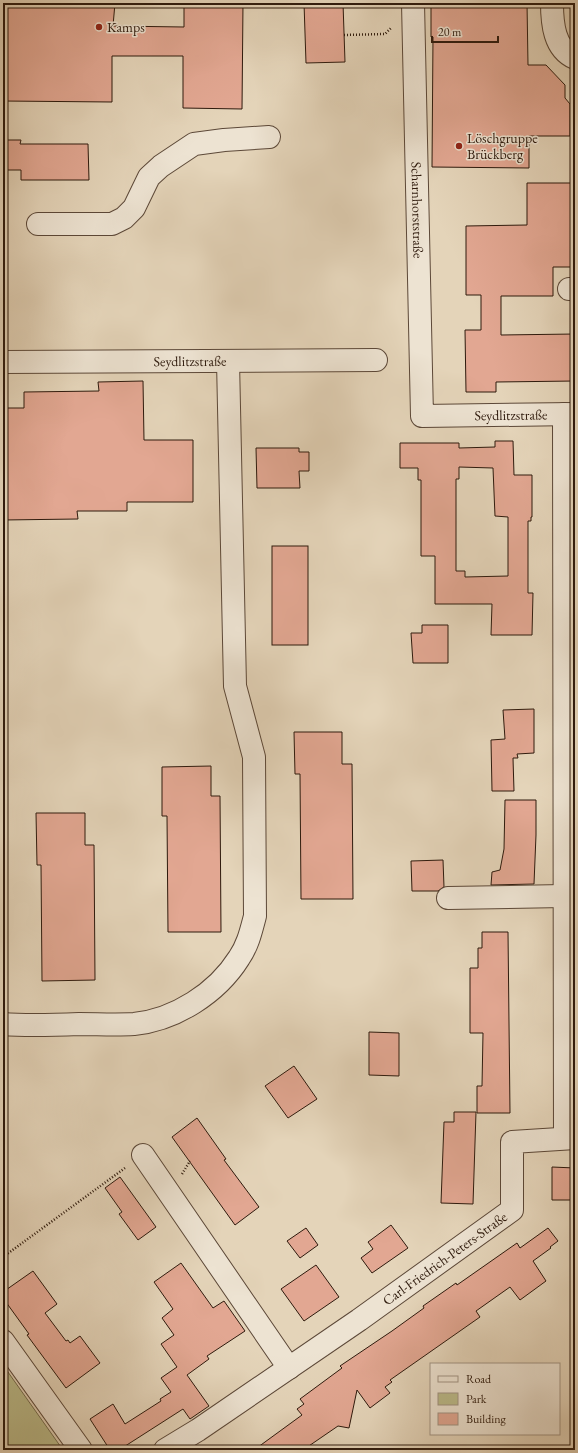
<svg xmlns="http://www.w3.org/2000/svg" width="578" height="1453" font-family="'EB Garamond',serif">
	<style>
		.green { fill: #bbbb8a; stroke: #746a4c }
		.building { fill: #e2a792; stroke: #2e1a0d; fill-rule: evenodd }
		.lines { fill: none; stroke-linecap: round; stroke-linejoin: round }
		.minor-casing { stroke: #5c4838; stroke-width: 24 }
		.path { stroke: #2e1a0d; stroke-width: 2.5; stroke-dasharray: 1 2; stroke-linecap: butt }
		.minor { stroke: #ede3d2; stroke-width: 22 }
		.poi-dot { fill: #8f2418; stroke: #ede3d2; stroke-width: 1.5 }
		.labels { text-anchor: middle; stroke-width: 3; stroke-linejoin: round; paint-order: stroke }
		.poi-label { font-size: 14px; fill: #2e1a0d; stroke: #ede3d2; text-anchor: start }
		.street-label { font-size: 14px; fill: #2e1a0d; stroke: #ede3d2 }
	</style>
	<rect width="100%" height="100%" fill="#e4d4b9"/>
	<filter id="stains"><feTurbulence type="fractalNoise" baseFrequency=".005" numOctaves="4"/><feColorMatrix values="0 0 0 0 .2 0 0 0 0 .09 0 0 0 0 .02 0 0 0 .5 -.17"/></filter>
	<radialGradient id="worn" r=".72"><stop offset=".6" stop-color="#630" stop-opacity="0"/><stop offset="1" stop-color="#630" stop-opacity=".3"/></radialGradient>
	<path class="green" d="M3 1365 63 1450H3Z"/>
	<g class="building">
		<path d="M3 3H115L113 26 184 27V3H243L242 109 183 108V56H112V102L3 101Z"/>
		<path d="M304 3H343L345 62 306 63Z"/>
		<path d="M431 3H527L528 65H546L565 85V98L570 104V136H529V168L432 167 433 37H431Z"/>
		<path d="M3 140H21L20 144H88L89 180H21V170H3Z"/>
		<path d="M527 183H574L575 267H553V296H501V335L575 334V381L496 382V392H466L465 330H481V295H466V226L527 225Z"/>
		<path d="M143 381 144 440H193V502H127V511H77L78 519 3 520V408H24V392L99 391 98 382Z"/>
		<path d="M495 441H513L514 475H532V517H531V521H528V593H533L532 635H491L492 604H435V556H421V480H418V468H400V443H459V448L495 447ZM459 467 493 468 495 516 508 517V576L465 577V571H456V479H459Z"/>
		<path d="M256 448H299V452H309V471H299L300 488H257Z"/>
		<rect x="272" y="546" width="36" height="99"/>
		<path d="M422 625H448V663H413L411 633H422Z"/>
		<path d="M534 709V753L517 754 518 758H513L514 791H492L491 740 505 739 503 710Z"/>
		<path d="M294 732H342V764H352L353 899H301L300 774H295Z"/>
		<path d="M211 766V796H220L221 932H168L167 816H162V767Z"/>
		<path d="M505 800H536V835L534 884 491 885 492 872 500 870 504 849Z"/>
		<path d="M36 813H85V845H94L95 980 42 981 41 865H37Z"/>
		<path d="M443 860 444 887 438 891H412L411 861Z"/>
		<path d="M482 932H508L510 1113H477V1086H482L483 1033H470V968H478V948H482Z"/>
		<path d="M369 1032 399 1033V1076L369 1075Z"/>
		<path d="M294 1066 317 1099 288 1118 265 1086Z"/>
		<path d="M454 1112H476L473 1204 441 1203 444 1122H454Z"/>
		<path d="M197 1118 226 1159 224 1160 259 1207 235 1225 172 1137Z"/>
		<path d="M552 1167 575 1168V1200H552Z"/>
		<path d="M120 1177 156 1227 138 1240 119 1214 122 1212 105 1188Z"/>
		<path d="M391 1225 408 1248 372 1273 361 1258 373 1249 368 1242Z"/>
		<path d="M306 1228 318 1245 300 1258 287 1241Z"/>
		<path d="M548 1228 558 1241 550 1247 551 1248 533 1261 546 1281 520 1300 510 1287 476 1311 480 1317 390 1380 392 1382 385 1387 390 1393 370 1408 357 1390 349 1428 338 1426 303 1450H254L302 1415 297 1409 304 1404 300 1399 342 1368 340 1366 392 1331 424 1308 423 1306 456 1283 457 1285 517 1243 520 1248Z"/>
		<path d="M181 1263 213 1308 224 1301 245 1331 207 1356 209 1359 187 1375 209 1406 190 1419 183 1409 119 1450H110L90 1419 113 1404 125 1424 161 1401 160 1399 171 1392 161 1378 177 1367 161 1344 174 1335 162 1318 173 1309 154 1282Z"/>
		<path d="M316 1265 339 1297 304 1321 281 1289Z"/>
		<path d="M33 1271 57 1304 45 1313 66 1341 68 1340 70 1343 80 1336 100 1363 66 1388 27 1335 29 1334 3 1298V1292Z"/>
	</g>
	<g class="lines">
		<defs>
			<g id="minor">
				<path id="s1" d="M413 3 422 416 575 414"/>
				<path d="M552 3C552 23 554 49 575 58"/>
				<path d="M38 224H112L124 218 134 208 149 177 161 166 194 144 224 140 269 137"/>
				<path d="M569 289H575"/>
				<path id="s2" d="M3 362 376 360"/>
				<path d="M564 414 565 1137"/>
				<path d="M448 898 564 896"/>
				<path d="M3 1024C28 1026 54 1025 79 1024 97 1024 116 1025 134 1024 175 1020 217 993 239 958 248 945 251 931 255 916L254 757 235 686 228 361"/>
				<path d="M143 1155 289 1368"/>
				<path d="M3 1341 81 1450"/>
				<path id="s3" d="M165 1450 198 1430 359 1320 512 1210V1142L575 1138"/>
			</g>
		</defs>
		<use href="#minor" class="minor-casing"/>
		<g class="path">
			<path d="M344 35 385 34 391 28"/>
			<path d="M182 1174 190 1161"/>
			<path d="M3 1257 125 1168"/>
		</g>
		<use href="#minor" class="minor"/>
	</g>
	<g class="poi-dot">
		<circle cx="99" cy="27" r="4"/>
		<circle cx="459" cy="146" r="4"/>
	</g>
	<g class="labels">
		<g class="poi-label">
			<text x="107" y="32">Kamps</text>
			<text x="467" y="143">Löschgruppe<tspan x="467" dy="16">Brückberg</tspan></text>
		</g>
		<g class="street-label">
			<text dy="5" stroke="none"><textPath href="#s1" startOffset="207">Scharnhorststraße</textPath></text>
			<text dy="5" stroke="none"><textPath href="#s2" startOffset="187">Seydlitzstraße</textPath></text>
			<text dy="5" stroke="none"><textPath href="#s1" startOffset="502">Seydlitzstraße</textPath></text>
			<text dy="5" stroke="none"><textPath href="#s3" startOffset="339">Carl-Friedrich-Peters-Straße</textPath></text>
		</g>
	</g>
	<rect width="578" height="1453" fill="none" stroke="#e4d4b9" stroke-width="16"/>
	<rect x="4" y="4" width="570" height="1445" fill="none" stroke="#2e1a0d" stroke-width="2"/>
	<rect x="8" y="8" width="562" height="1437" fill="none" stroke="#2e1a0d"/>
	<rect x="430" y="1363" width="130" height="72" fill="#ede3d2" stroke="#a19383"/>
	<rect x="438" y="1376" width="20" height="6" fill="#ede3d2" stroke="#a19383"/>
	<text x="466" y="1383" font-size="12" fill="#2e1a0d">Road</text>
	<rect x="438" y="1393" width="20" height="12" fill="#bbbb8a" stroke="#a19383"/>
	<text x="466" y="1403" font-size="12" fill="#2e1a0d">Park</text>
	<rect x="438" y="1413" width="20" height="12" fill="#e2a792" stroke="#a19383"/>
	<text x="466" y="1423" font-size="12" fill="#2e1a0d">Building</text>
	<path d="M432 36v6h66v-6" fill="none" stroke="#2e1a0d" stroke-width="2"/>
	<text x="438" y="36" font-size="12" fill="#2e1a0d" stroke="#ede3d2" stroke-width="3" paint-order="stroke">20 m</text>
	<rect width="100%" height="100%" filter="url(#stains)"/>
	<rect width="100%" height="100%" fill="url(#worn)"/>
</svg>
